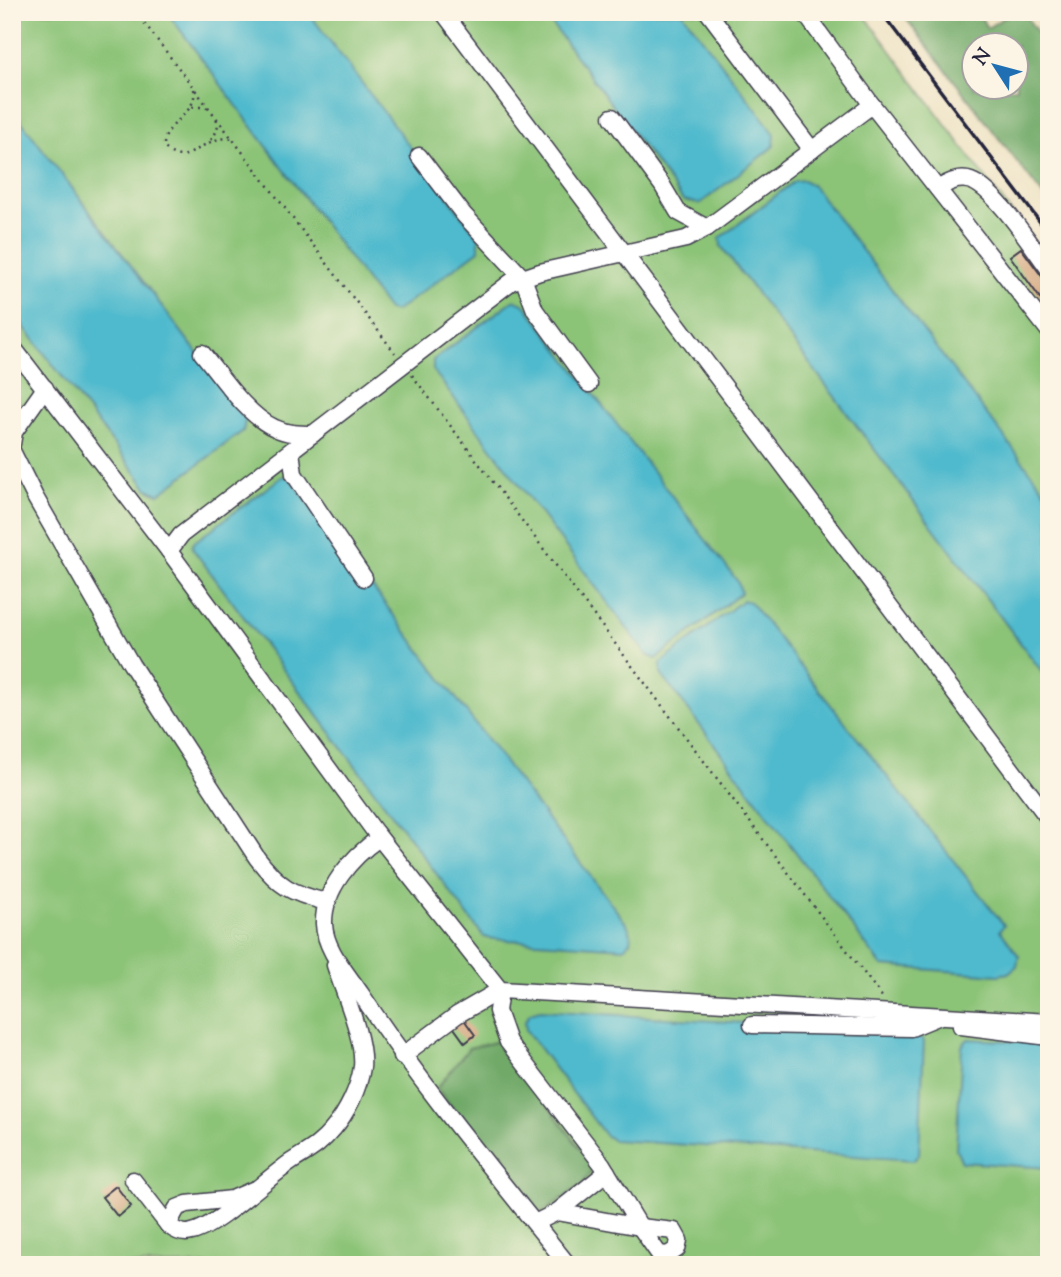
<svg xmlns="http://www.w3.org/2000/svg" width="1061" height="1277" font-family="'Sorts Mill Goudy',serif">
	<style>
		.green { fill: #8bc377; stroke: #567259; stroke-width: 2; fill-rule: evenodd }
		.forest { fill: #70a968; stroke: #496652; stroke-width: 2; fill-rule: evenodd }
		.water { fill: #50bacd; stroke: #396e84; stroke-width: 2 }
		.building { fill: #d3a57d }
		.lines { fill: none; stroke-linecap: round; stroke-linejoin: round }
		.minor-casing { stroke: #403e4e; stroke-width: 19 }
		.path { stroke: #403e4e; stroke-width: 2.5; stroke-dasharray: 2 5; stroke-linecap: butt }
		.minor { stroke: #fff; stroke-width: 16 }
		.rail { stroke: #22223b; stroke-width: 3.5 }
	</style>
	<rect width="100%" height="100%" fill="#fcf5e5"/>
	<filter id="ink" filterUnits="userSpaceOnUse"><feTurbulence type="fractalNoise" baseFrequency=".0143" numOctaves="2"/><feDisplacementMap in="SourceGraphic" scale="14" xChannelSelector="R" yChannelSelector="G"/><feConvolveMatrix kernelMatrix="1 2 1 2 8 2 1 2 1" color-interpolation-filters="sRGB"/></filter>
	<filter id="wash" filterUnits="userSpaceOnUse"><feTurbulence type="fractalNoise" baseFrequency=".00686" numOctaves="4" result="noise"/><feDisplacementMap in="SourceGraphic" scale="28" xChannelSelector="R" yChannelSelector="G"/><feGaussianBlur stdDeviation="1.57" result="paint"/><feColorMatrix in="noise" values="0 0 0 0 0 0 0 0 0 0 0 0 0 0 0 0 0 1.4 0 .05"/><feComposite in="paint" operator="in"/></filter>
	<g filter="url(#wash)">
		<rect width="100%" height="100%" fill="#ebdfbd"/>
		<path class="green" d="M12 12H862L1049 263V1265H12V311L148 489 158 494 243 431 246 417 12 109ZM499 1041 594 1166 469 1048Z"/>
		<g class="forest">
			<path d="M901 12H978L987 28 1013 12H1023L1044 42 1049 39V203ZM974 46H1016V88H974Z"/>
			<path d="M499 1041 594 1167 582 1185 537 1215 437 1088 469 1048Z"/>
		</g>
		<g class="water">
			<path d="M167 12H308L479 238V250L395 312 388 310Z"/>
			<path d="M543 12H682L775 134 774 146 700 204 683 200Z"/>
			<path d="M12 109 246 417 243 431 159 494 148 489 12 311Z"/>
			<path d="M804 180 814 187 1049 496V681L721 246 720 238 795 181Z"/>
			<path d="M514 300 525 305 738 582 741 593 656 659 647 655 433 370V360Z"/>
			<path d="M283 476 290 478 628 926 631 934 630 942 624 948 494 939 484 937 192 548 193 543Z"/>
			<path d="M743 600 750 602 1004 925 1000 930 1019 956 1017 966 1008 973 998 975 882 966 661 674V663Z"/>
			<path d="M540 1010 918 1034 924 1041 919 1155 914 1160 613 1140 605 1135 526 1030 525 1021 530 1013Z"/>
			<path d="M968 1039 1049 1043V1168L962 1162 956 1149 962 1046Z"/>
		</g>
		<g id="blocks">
			<g class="building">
				<path d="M1021 248 1049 286V295L1042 301 1010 256Z"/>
				<path d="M460 1014 475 1035 465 1043 449 1021Z"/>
				<path d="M116 1186 131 1206 118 1217 102 1197Z"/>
			</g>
		</g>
	</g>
	<g filter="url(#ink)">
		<use href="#blocks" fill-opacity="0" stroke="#403e4e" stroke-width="2"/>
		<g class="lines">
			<defs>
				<g id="minor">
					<path d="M443 12 1049 819"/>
					<path d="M708 12 812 150"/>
					<path d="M804 12 872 105 1049 331"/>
					<path d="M612 117 662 185 678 212 707 228"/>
					<path d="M419 156 464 215 523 278 535 310 589 384"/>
					<path d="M938 189C947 183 956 178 968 180 993 185 1033 248 1049 269"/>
					<path d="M12 346 169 551 375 832 500 990 1049 1022"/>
					<path d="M202 353C221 376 247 416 275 428 287 434 300 434 313 434"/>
					<path d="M12 444 14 432 45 388"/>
					<path d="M12 451 35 497 131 664 257 858C279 887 291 893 326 902"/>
					<path d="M291 451 294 474 364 578"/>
					<path d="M169 551 181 535 511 282 540 272 686 239 707 228 872 105"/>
					<path d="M379 838C352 857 323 889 324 924 325 950 347 973 361 994 424 1089 497 1176 568 1265"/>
					<path d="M500 990 497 1011 508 1042 602 1164 640 1227"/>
					<path d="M752 1025 911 1028 940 1016"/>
					<path d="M961 1026 1049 1037"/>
					<path d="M402 1056 457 1015 500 990"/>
					<path d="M133 1180 168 1225"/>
					<path d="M255 1189 232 1199 187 1204 177 1208 168 1225C174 1230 183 1235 192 1232 218 1226 267 1178 291 1162 309 1150 318 1147 333 1129 347 1113 359 1088 362 1067 365 1040 344 993 335 965"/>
					<path d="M557 1212 607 1172"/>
					<path d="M535 1223 557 1212 640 1227"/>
					<path d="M640 1227 674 1231 679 1240 677 1249 668 1255 659 1254Z"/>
				</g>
			</defs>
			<use href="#minor" class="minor-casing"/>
			<g class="path">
				<path d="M136 12 395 353"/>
				<path d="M194 89C198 116 163 121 164 147 189 173 200 133 233 139"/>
				<path d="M192 107H206L210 110"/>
				<path d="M211 140C216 133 220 127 216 118"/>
				<path d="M412 375 883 998"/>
			</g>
			<use href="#minor" class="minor"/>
			<path class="rail" d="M881 12 1049 234"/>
		</g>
	</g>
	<rect width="1061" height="1277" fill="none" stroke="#fcf5e5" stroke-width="42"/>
	<g transform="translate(995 66) rotate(306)"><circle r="33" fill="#fcf5e5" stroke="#a5a1a1" stroke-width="2"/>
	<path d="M0-5L12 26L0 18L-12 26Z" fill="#1f6fb2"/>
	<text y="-10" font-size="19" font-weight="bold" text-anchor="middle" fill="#22223b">N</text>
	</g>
</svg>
